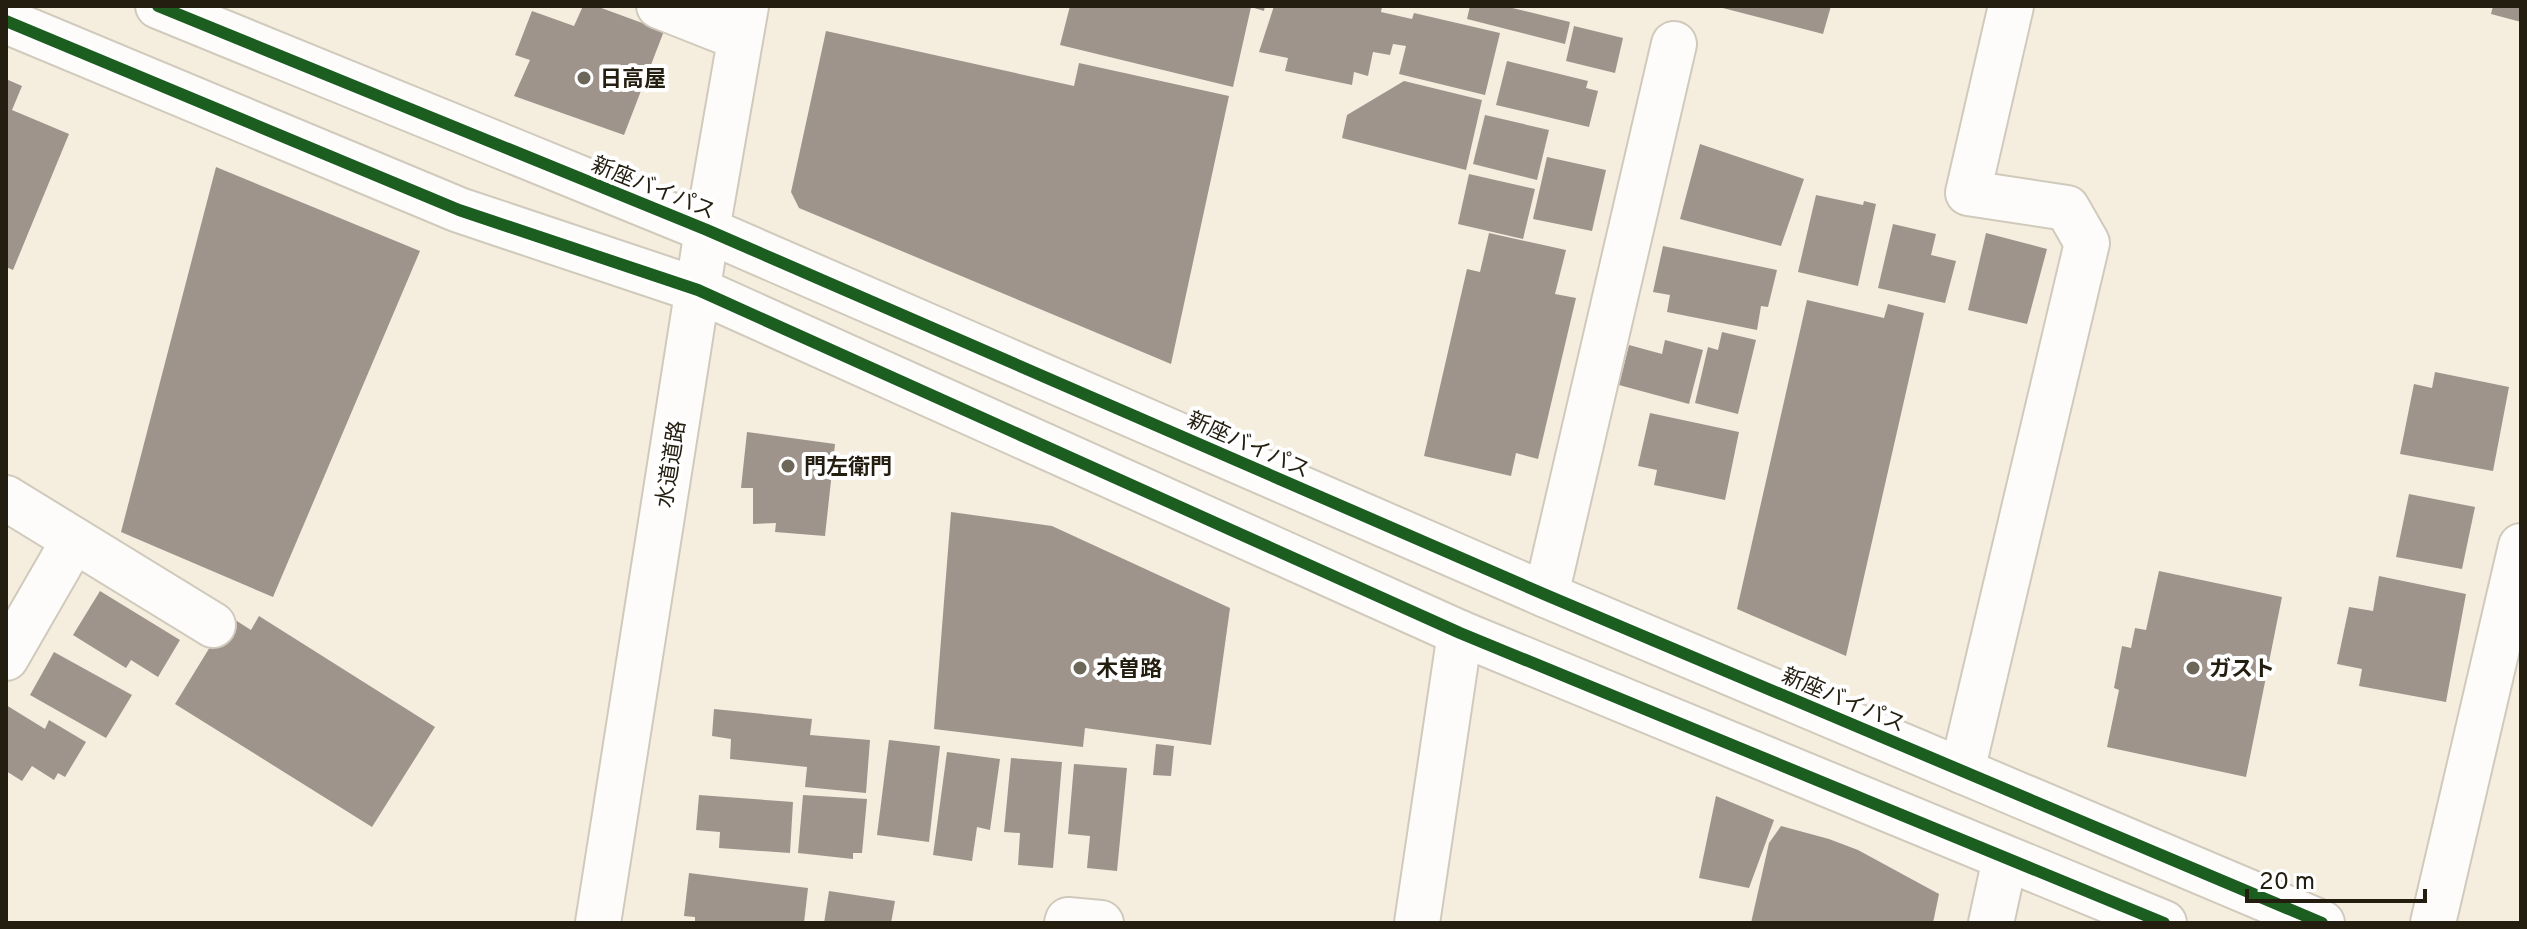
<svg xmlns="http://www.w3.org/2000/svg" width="2527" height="929" font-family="Overpass,'Noto Sans JP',sans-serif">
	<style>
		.building { fill: #9e948c }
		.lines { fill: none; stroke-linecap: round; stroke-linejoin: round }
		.minor-casing { stroke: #d0cabc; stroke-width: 48 }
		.tertiary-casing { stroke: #d0cabc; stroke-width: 48 }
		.trunk-casing { stroke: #d0cabc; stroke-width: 48 }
		.minor { stroke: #fefcfa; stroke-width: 44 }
		.tertiary { stroke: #fefcfa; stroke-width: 44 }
		.trunk { stroke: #fefcfa; stroke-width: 44 }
		.cycleway-casing { stroke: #fff; stroke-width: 17 }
		.cycleway { stroke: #1b5e20; stroke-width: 12 }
		.poi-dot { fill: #6d6759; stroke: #fff; stroke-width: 3 }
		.labels { text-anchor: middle; stroke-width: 8; stroke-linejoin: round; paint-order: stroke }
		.poi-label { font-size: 22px; font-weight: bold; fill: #241e11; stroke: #fff; text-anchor: start }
		.street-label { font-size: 22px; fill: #241e11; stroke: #fff }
	</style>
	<rect width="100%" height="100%" fill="#f5eedf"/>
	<g class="building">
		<path d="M583 6H596L664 31 624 135 514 96 530 60 515 55 532 11 574 26Z"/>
		<path d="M1070 6H1265L1264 11 1251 7 1233 87 1060 45Z"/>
		<path d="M1274 6H1379L1382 7 1381 12 1412 19 1414 13 1500 33 1485 95 1399 74 1406 46 1393 44 1390 55 1373 52 1368 76 1354 72 1352 85 1285 71 1288 58 1259 52Z"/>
		<path d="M1470 6H1504L1570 22 1565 44 1467 19Z"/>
		<path d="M1715 6H1831L1823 34Z"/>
		<path d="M2493 6H2521V22L2491 14Z"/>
		<path d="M1574 26 1623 38 1615 73 1566 61Z"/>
		<path d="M826 31 1074 86 1079 63 1229 96 1171 364 799 208 791 192Z"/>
		<path d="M1507 61 1588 81 1586 88 1598 91 1589 127 1496 105Z"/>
		<path d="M6 79 22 86 12 110 69 134 13 270 6 267Z"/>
		<path d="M1404 81 1482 100 1466 170 1342 138 1347 115Z"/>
		<path d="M1485 115 1549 130 1537 180 1473 164Z"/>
		<path d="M1700 144 1804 179 1781 246 1680 219Z"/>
		<path d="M1547 157 1606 170 1592 231 1533 219Z"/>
		<path d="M216 167 420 251 273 597 121 532Z"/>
		<path d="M1469 174 1535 189 1523 239 1458 224Z"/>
		<path d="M1816 195 1863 205 1864 201 1876 204 1858 286 1798 272Z"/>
		<path d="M1893 224 1936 234 1931 255 1956 261 1945 303 1878 288Z"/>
		<path d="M1489 233 1566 250 1555 294 1576 298 1538 459 1516 453 1511 476 1424 456 1467 269 1480 272Z"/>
		<path d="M1986 233 2047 249 2027 324 1968 310Z"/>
		<path d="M1663 246 1777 270 1768 307 1761 306 1757 330 1667 312 1670 295 1653 292Z"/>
		<path d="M1807 300 1884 318 1888 304 1924 313 1846 656 1737 609Z"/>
		<path d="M1722 332 1756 340 1738 414 1695 403 1708 347 1718 350Z"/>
		<path d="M1665 340 1703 350 1689 404 1619 385 1629 345 1662 354Z"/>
		<path d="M2435 372 2509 387 2493 471 2400 454 2414 384 2432 388Z"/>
		<path d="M1650 413 1739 432 1725 500 1654 485 1657 470 1638 466Z"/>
		<path d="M747 432 835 444 825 536 775 532 776 523 753 524V488H741Z"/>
		<path d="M2409 494 2475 507 2462 569 2396 557Z"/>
		<path d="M951 512 1052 526 1230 608 1211 745 1085 728 1083 747 934 729Z"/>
		<path d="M2159 571 2282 597 2246 777 2107 747 2119 690 2114 688 2122 646 2131 648 2135 628 2146 630Z"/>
		<path d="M2379 576 2466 594 2446 702 2359 686 2362 669 2337 664 2349 607 2373 611Z"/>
		<path d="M100 591 180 640 158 677 131 660 126 668 73 635Z"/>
		<path d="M229 616 251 630 259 616 435 727 372 827 175 704Z"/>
		<path d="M54 652 132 695 106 738 30 695Z"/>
		<path d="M6 705 45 729 49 720 86 742 65 777 58 773 54 780 32 766 22 781 6 771Z"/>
		<path d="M714 709 812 719 810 735 870 740 866 793 805 787 807 767 730 759 731 739 712 736Z"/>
		<path d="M889 740 940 746 929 842 877 835Z"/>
		<path d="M1156 744 1174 746 1171 776 1153 775Z"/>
		<path d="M947 752 1000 759 990 830 977 827 972 861 933 855Z"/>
		<path d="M1011 758 1062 762 1053 868 1018 865 1020 833 1004 832Z"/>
		<path d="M1074 764 1127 768 1117 871 1087 868 1090 836 1068 834Z"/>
		<path d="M699 795 793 802 790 853 719 848 720 832 696 830Z"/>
		<path d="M803 795 867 799 862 853H853V859L798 853Z"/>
		<path d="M1716 796 1774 820 1749 888 1699 878Z"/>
		<path d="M1781 826 1829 839 1858 850 1939 894 1933 923H1751L1769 843Z"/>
		<path d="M689 873 808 888 804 923H695V917L684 916Z"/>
		<path d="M829 891 895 901 891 923H824Z"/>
	</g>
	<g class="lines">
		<defs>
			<g id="minor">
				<path d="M659 6 740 38"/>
				<path d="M6 498 213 625"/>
				<path d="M1546 595 1674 44"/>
				<path d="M6 658 74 540"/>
				<path d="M1962 771 2087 243 2067 208 1968 193 2011 6"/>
				<path d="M1067 923 1068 920 1101 923"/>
				<path d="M1417 923 1460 633"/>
				<path d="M1991 923 2005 859"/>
				<path d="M2433 923 2521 546"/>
			</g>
			<path id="tertiary" d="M598 923 707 230 746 6"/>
			<g id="trunk">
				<path d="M158 6 707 230 1546 595 2322 923"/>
				<path d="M6 21 459 210 698 290 1460 633 2164 923"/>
			</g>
		</defs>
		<use href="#minor" class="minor-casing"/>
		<use href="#tertiary" class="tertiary-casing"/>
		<use href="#trunk" class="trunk-casing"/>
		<use href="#minor" class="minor"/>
		<use href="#tertiary" class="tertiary"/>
		<use href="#trunk" class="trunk"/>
		<defs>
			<g id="cycleway">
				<path d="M158 6 707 230 1546 595 2322 923"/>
				<path d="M6 21 459 210 698 290 1460 633 2164 923"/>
			</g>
		</defs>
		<use href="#cycleway" class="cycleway-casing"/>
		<use href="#cycleway" class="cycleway"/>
	</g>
	<g class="poi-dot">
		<circle cx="584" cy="78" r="8"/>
		<circle cx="788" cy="466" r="8"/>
		<circle cx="1080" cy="668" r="8"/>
		<circle cx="2193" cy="668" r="8"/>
	</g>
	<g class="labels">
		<g class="poi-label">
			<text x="600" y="86">日高屋</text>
			<text x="804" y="474">門左衛門</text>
			<text x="1096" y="676">木曽路</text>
			<text x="2209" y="676">ガスト</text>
		</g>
		<g class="street-label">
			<text transform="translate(654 187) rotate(22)" y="8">新座バイパス</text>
			<text transform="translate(1249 444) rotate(24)" y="8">新座バイパス</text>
			<text transform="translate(670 464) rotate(-81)" y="8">水道道路</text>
			<text transform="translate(1844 699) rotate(23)" y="8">新座バイパス</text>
		</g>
	</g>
	<rect width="2527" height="929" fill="none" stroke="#241e11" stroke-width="16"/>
	<path d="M2247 889v12h178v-12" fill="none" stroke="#241e11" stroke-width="4"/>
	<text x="2259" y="889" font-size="24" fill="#241e11" stroke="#ffffff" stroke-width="6" paint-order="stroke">20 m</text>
</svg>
